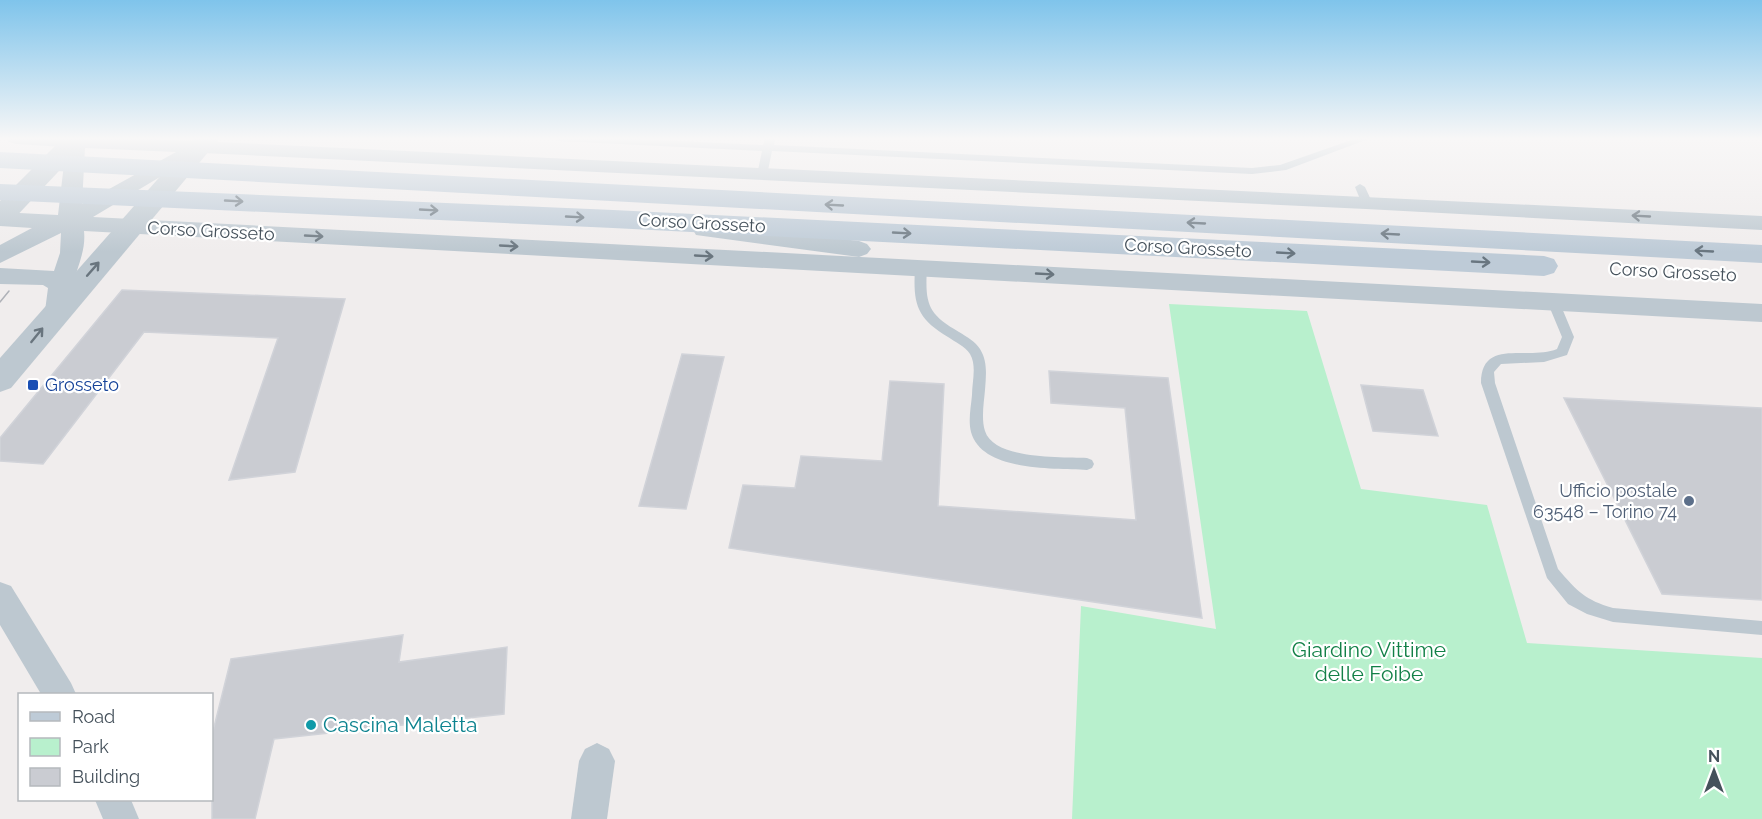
<svg xmlns="http://www.w3.org/2000/svg" width="1762" height="819" font-family="Raleway,sans-serif">
	<style>
		.green { fill: #b8f0cd }
		.building { fill: #caccd2; stroke: #d1d3d9; stroke-width: 1.5 }
		.lines { fill: none; stroke-linecap: round; stroke-linejoin: round }
		.service { fill: #bdc8d0; fill-rule: evenodd }
		.minor { fill: #bdc8d0; fill-rule: evenodd }
		.tertiary { fill: #bdc8d0; fill-rule: evenodd }
		.secondary { fill: #becbd7; fill-rule: evenodd }
		.tram { stroke: #afb2b8; stroke-width: 1.5 }
		.oneway { stroke: #697680 }
		.oneway2 { stroke: #69757e }
		.transit-dot { fill: #1a4fb4; stroke: #fff; stroke-width: 2 }
		.service-dot { fill: #5c6f8a; stroke: #fff; stroke-width: 2 }
		.culture-dot { fill: #0f9aa8; stroke: #fff; stroke-width: 2 }
		.labels { text-anchor: middle; stroke-width: 4.5; stroke-linejoin: round; paint-order: stroke }
		.street-label { font-size: 18px; fill: #45515b; stroke: #fff }
		.transit-label { font-size: 18px; fill: #164399; stroke: #fff; text-anchor: start }
		.service-label { font-size: 18px; fill: #4e5e75; stroke: #fff; text-anchor: end }
		.near-park-label { font-size: 21px; fill: #128047; stroke: #fff }
		.near-culture-label { font-size: 21px; fill: #0d838f; stroke: #fff; text-anchor: start }
	</style>
	<rect width="100%" height="100%" fill="#f0eded"/>
	<path class="green" d="M1169 304 1307 311 1361 489 1487 505 1527 643 1762 658V819H1072L1081 606 1216 629Z"/>
	<g class="building">
		<path d="M122 290 345 299 295 472 229 480 278 338 144 332 43 464 0 461V438Z"/>
		<path d="M682 354 724 357 686 509 639 506Z"/>
		<path d="M1049 371 1168 378 1202 618 729 548 743 485 795 488 801 456 882 461 890 381 944 384 938 506 1136 520 1125 408 1051 403Z"/>
		<path d="M1361 385 1423 390 1438 436 1373 431Z"/>
		<path d="M1564 398 1762 408V600L1662 594Z"/>
		<path d="M403 635 399 662 507 647 504 714 274 739 255 819H212V735L231 659Z"/>
	</g>
	<g class="lines">
		<g class="service">
			<path d="M553 138H615L763 145 765 138H775L774 145 1252 168 1280 165 1357 138H1371L1286 170 1252 174 772 151 767 175 762 178 757 175 762 151 558 141Z"/>
			<path d="M1360 184 1365 187 1372 202 1370 204H1362L1355 187Z"/>
			<path d="M921 264 927 268C925 303 927 314 959 332 967 337 975 341 980 349 988 362 986 376 985 390 984 402 981 419 985 431 994 460 1062 457 1087 458L1092 460 1094 464 1092 468 1087 470C1054 468 982 472 971 432 968 420 971 407 972 395 972 382 977 366 970 354 965 346 955 342 948 337 916 318 913 303 915 268Z"/>
			<path d="M1553 297 1559 301 1574 337 1567 355 1544 362 1501 364 1494 372 1495 383 1558 569C1577 591 1585 600 1613 608L1762 621V635L1613 622 1587 614 1568 604 1547 578 1481 383C1481 337 1529 361 1557 349L1562 337 1547 301Z"/>
		</g>
		<g class="minor">
			<path d="M6 138H134L1762 216V230L1366 209 181 152 189 158 185 162 93 217 1762 304V322L84 231C86 250 78 265 73 284 71 295 72 307 66 317L57 320 48 317 45 311 48 288 43 285 0 284V268L54 271 60 253 61 233 0 263V245L32 228 0 226V212L58 215 64 164V147L16 144 9 142ZM85 148 176 152 82 204Z"/>
			<path d="M704 223 859 241 867 244 871 249 867 254 859 257 696 235 693 230 696 225Z"/>
			<path d="M0 582 11 586 71 683 76 694H41L0 625Z"/>
			<path d="M597 743 609 749 615 761 607 819H571L579 761 585 749Z"/>
			<path d="M95 800H131L139 819H103Z"/>
		</g>
		<g class="tertiary">
			<path d="M63 138H90L10 223 0 226V201Z"/>
			<path d="M194 138H220L11 388 0 392V358Z"/>
		</g>
		<g class="secondary">
			<path d="M0 152 1762 245V263L0 168Z"/>
			<path d="M0 184 613 210 1544 256 1554 259 1558 266 1554 273 1544 276 613 228 0 200Z"/>
		</g>
		<path class="tram" d="M0 302 9 291"/>
	</g>
	<defs><path id="oneway-shaft" d="M-6 0H5M1.5-3L5.5 0L1.5 3" fill="none" stroke-width="1.6" stroke-linecap="round" stroke-linejoin="round" transform="scale(1.5)"/></defs>
	<g class="oneway">
		<use href="#oneway-shaft" transform="translate(234 201) rotate(3)"/>
		<use href="#oneway-shaft" transform="translate(834 205) rotate(-177)"/>
		<use href="#oneway-shaft" transform="translate(429 210) rotate(3)"/>
		<use href="#oneway-shaft" transform="translate(575 217) rotate(3)"/>
		<use href="#oneway-shaft" transform="translate(1196 223) rotate(-177)"/>
		<use href="#oneway-shaft" transform="translate(902 233) rotate(3)"/>
		<use href="#oneway-shaft" transform="translate(1390 234) rotate(-177)"/>
		<use href="#oneway-shaft" transform="translate(1704 251) rotate(-177)"/>
		<use href="#oneway-shaft" transform="translate(1286 253) rotate(3)"/>
		<use href="#oneway-shaft" transform="translate(1481 262) rotate(3)"/>
	</g>
	<g class="oneway2">
		<use href="#oneway-shaft" transform="translate(1641 216) rotate(-177)"/>
		<use href="#oneway-shaft" transform="translate(314 236) rotate(3)"/>
		<use href="#oneway-shaft" transform="translate(509 246) rotate(3)"/>
		<use href="#oneway-shaft" transform="translate(704 256) rotate(3)"/>
		<use href="#oneway-shaft" transform="translate(93 269) rotate(-49)"/>
		<use href="#oneway-shaft" transform="translate(1045 274) rotate(3)"/>
		<use href="#oneway-shaft" transform="translate(37 335) rotate(-51)"/>
	</g>
	<linearGradient id="sky" x2="0" y2="1"><stop stop-color="#7fc4eb"/><stop offset="0.55" stop-color="#f8f7f7"/><stop offset="1" stop-color="#f8f7f7" stop-opacity="0"/></linearGradient>
	<rect width="1762" height="252" fill="url(#sky)"/>
	<rect class="transit-dot" x="27" y="379" width="12" height="12" rx="3"/>
	<circle class="service-dot" cx="1689" cy="501" r="6"/>
	<circle class="culture-dot" cx="311" cy="725" r="6"/>
	<g class="labels">
		<g class="street-label">
			<text transform="translate(702 223) rotate(3)" y="6">Corso Grosseto</text>
			<text transform="translate(211 231) rotate(3)" y="6">Corso Grosseto</text>
			<text transform="translate(1188 248) rotate(3)" y="6">Corso Grosseto</text>
			<text transform="translate(1673 272) rotate(3)" y="6">Corso Grosseto</text>
		</g>
		<g class="transit-label">
			<text x="45" y="391">Grosseto</text>
		</g>
		<g class="service-label">
			<text x="1677" y="497">Ufficio postale<tspan x="1677" dy="21">63548 – Torino 74</tspan></text>
		</g>
		<g class="near-park-label">
			<text x="1369" y="657">Giardino Vittime<tspan x="1369" dy="24">delle Foibe</tspan></text>
		</g>
		<g class="near-culture-label">
			<text x="323" y="732">Cascina Maletta</text>
		</g>
	</g>
	<rect x="18" y="693" width="195" height="108" fill="#ffffff" stroke="#b5b9bd" stroke-width="1.5"/>
	<rect x="30" y="712" width="30" height="9" fill="#becbd7" stroke="#b5b9bd" stroke-width="1.5"/>
	<text x="72" y="723" font-size="18" fill="#45515b">Road</text>
	<rect x="30" y="738" width="30" height="18" fill="#b8f0cd" stroke="#b5b9bd" stroke-width="1.5"/>
	<text x="72" y="753" font-size="18" fill="#45515b">Park</text>
	<rect x="30" y="768" width="30" height="18" fill="#caccd2" stroke="#b5b9bd" stroke-width="1.5"/>
	<text x="72" y="783" font-size="18" fill="#45515b">Building</text>
	<g transform="translate(1714 771)" stroke="#ffffff" stroke-width="4.5" paint-order="stroke">
	<path d="M0-4.5L10 22L0 15L-10 22Z" fill="#45515b"/>
	<text y="-9" font-size="16" font-weight="bold" text-anchor="middle" fill="#45515b">N</text>
	</g>
</svg>
